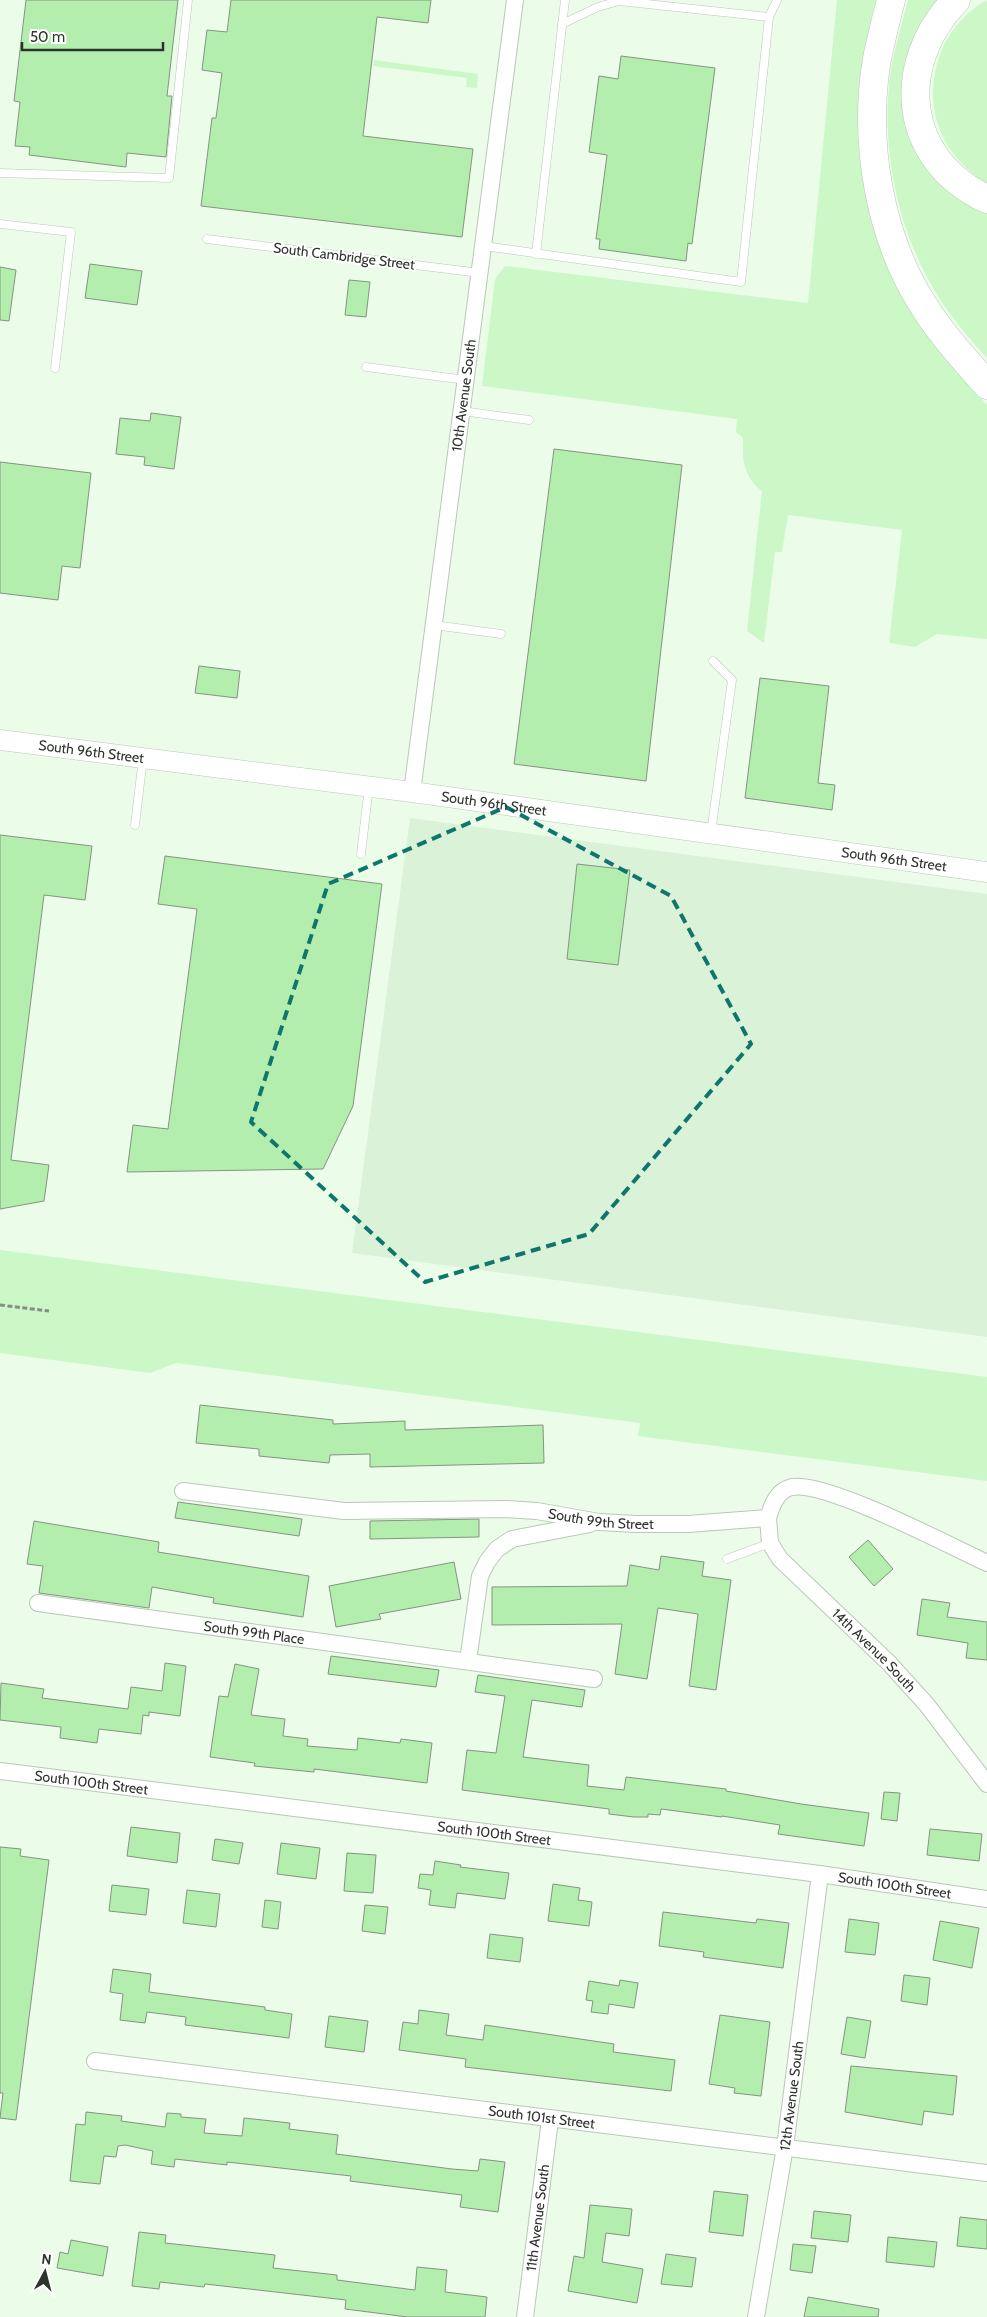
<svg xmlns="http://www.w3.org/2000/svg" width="987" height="2317" font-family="Cabin,sans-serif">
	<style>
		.built { fill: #daf2d8 }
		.green { fill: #ccf7c7 }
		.building { fill: #b4eeae; stroke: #849482 }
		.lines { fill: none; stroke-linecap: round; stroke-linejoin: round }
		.service-casing { stroke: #b8c9b6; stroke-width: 9 }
		.minor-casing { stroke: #b8c9b6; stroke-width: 18 }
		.tertiary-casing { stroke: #b8c9b6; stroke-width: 21 }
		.motorway-casing { stroke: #b8c9b6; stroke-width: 29 }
		.path { stroke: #849082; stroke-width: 3; stroke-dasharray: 5 2.5; stroke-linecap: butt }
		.service { stroke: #fff; stroke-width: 8 }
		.minor { stroke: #fff; stroke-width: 16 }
		.tertiary { stroke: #fff; stroke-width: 20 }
		.motorway { stroke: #fff; stroke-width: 28 }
		.marked { fill: none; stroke: #0f766e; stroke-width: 4; stroke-dasharray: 10 6; stroke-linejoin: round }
		.labels { text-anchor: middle; stroke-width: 4; stroke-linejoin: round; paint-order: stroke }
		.street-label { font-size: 14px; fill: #2d342c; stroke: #fff }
	</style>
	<rect width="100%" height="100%" fill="#ebfde9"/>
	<path class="built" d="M410 818 987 894V1337L352 1253Z"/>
	<g class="green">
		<path d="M837 0H876L866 42 858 125 860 159 873 221 889 267 903 298 959 374 987 405V639L937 634 915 647 889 643 902 530 788 515 782 552H775L764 643 747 631 762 491C744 477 742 461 743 438L736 432 737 419 482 386 495 279 505 266 808 303Z"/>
		<path d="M908 0H944L913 49 946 188 961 200 987 214V358C969 338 952 318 938 296 898 232 881 152 890 77 893 51 902 25 908 0Z"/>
		<path d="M987 0V184C938 153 920 102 943 47 952 28 968 10 987 0Z"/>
		<path d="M374 60 478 74 477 88 466 87 467 78 373 66Z"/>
		<path d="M0 1250 987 1377V1481L638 1436 640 1423 176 1363 150 1373 0 1353Z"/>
	</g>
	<g class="building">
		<path d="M26 0H178L167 96H172L166 157 127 153 126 167 29 155 30 147 15 146 20 102 14 101Z"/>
		<path d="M231 0H431L428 23 377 17 363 136 473 149 462 237 201 206 212 118H216L222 73 202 70 207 30 227 32Z"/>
		<path d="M621 56 715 68 692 244 688 243 686 261 599 249 600 239H596L607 155 589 152 599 76 618 79Z"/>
		<path d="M90 264 142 271 137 305 85 298Z"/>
		<path d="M0 267 16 270 9 321 0 320Z"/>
		<path d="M349 280 370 282 366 317 345 315Z"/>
		<path d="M151 413 181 417 174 469 144 465 145 457 116 454 120 418 150 421Z"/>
		<path d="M554 449 682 465 646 781 514 764Z"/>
		<path d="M0 462 91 473 80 568 62 566 58 600 0 593Z"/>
		<path d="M199 666 240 671 237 698 195 693Z"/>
		<path d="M760 678 829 686 818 783 835 785 832 810 745 798Z"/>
		<path d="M0 835 92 846 85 900 44 895 11 1160 49 1165 44 1201 0 1209Z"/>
		<path d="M165 856 382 884 353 1106 323 1169 127 1172 133 1125 168 1129 197 909 158 904Z"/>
		<path d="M577 864 630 870 618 965 567 959Z"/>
		<path d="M200 1405 333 1420V1424L405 1421V1430L543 1425 544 1463 370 1467V1454L330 1455 329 1463 259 1456V1449L196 1443Z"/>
		<path d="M178 1502 302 1519 299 1536 175 1518Z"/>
		<path d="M479 1519V1537L370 1539V1521Z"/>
		<path d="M34 1521 159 1542 158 1552 309 1576 303 1617 213 1603 214 1598 152 1587 149 1608 39 1593 43 1566 27 1564Z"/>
		<path d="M868 1540 893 1569 874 1586 849 1557Z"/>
		<path d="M661 1556 704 1562 702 1576 731 1580 716 1690 689 1686 698 1614 658 1608 647 1679 615 1674 622 1624 492 1625V1587L627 1586 630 1565 659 1570Z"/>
		<path d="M454 1562 461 1599 379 1614 381 1619 336 1627 329 1586Z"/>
		<path d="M922 1599 950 1603 947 1617 987 1622V1660L966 1658 968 1643 917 1635Z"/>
		<path d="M331 1656 439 1670 436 1687 328 1674Z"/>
		<path d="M165 1663 186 1666 180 1716 149 1712V1716L143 1715 141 1734 99 1729 97 1743 60 1738 61 1727 0 1720 1 1683 44 1689 42 1698 128 1709 131 1687 162 1691Z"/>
		<path d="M235 1664 259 1669 251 1715 285 1719 283 1736 308 1739 307 1746 357 1750 358 1738 400 1743 401 1739 432 1743 427 1783 314 1769V1772L254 1766 255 1763 210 1757 219 1696 228 1697Z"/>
		<path d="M478 1675 585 1690 582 1707 532 1700 523 1757 589 1765 587 1786 624 1790 626 1777 726 1789V1791L801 1804 869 1813 864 1846 778 1834 780 1825 722 1816V1817L661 1809 660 1815 648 1814V1817H634L609 1814V1809L462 1790 467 1750 496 1753 505 1696 475 1692Z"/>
		<path d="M884 1792 900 1793 897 1821 881 1819Z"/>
		<path d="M131 1827 180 1833 177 1863 127 1856Z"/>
		<path d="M930 1829 982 1834 979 1861 927 1855Z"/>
		<path d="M215 1839 243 1843 239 1864 212 1860Z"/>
		<path d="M281 1843 320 1848 316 1879 277 1874Z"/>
		<path d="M0 1847 21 1849 20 1856 49 1860 16 2120 0 2118 3 2093H0Z"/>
		<path d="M347 1853 376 1855 373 1893 344 1891Z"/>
		<path d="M435 1861 461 1865 460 1867 509 1873 505 1899 457 1893 455 1908 429 1905 431 1890 418 1888 420 1874 433 1875Z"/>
		<path d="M553 1884 580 1888 578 1900 592 1902 589 1926 548 1921Z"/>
		<path d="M112 1885 149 1889 146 1915 109 1911Z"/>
		<path d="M187 1890 220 1894 216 1927 183 1923Z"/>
		<path d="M265 1900 281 1902 278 1929 262 1927Z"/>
		<path d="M365 1905 388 1907 385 1934 362 1931Z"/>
		<path d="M663 1912 756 1923 757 1919 789 1923 783 1968 703 1957 704 1952 659 1946Z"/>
		<path d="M849 1919 879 1923 875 1955 845 1952Z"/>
		<path d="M940 1921 979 1928 972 1968 933 1960Z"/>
		<path d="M490 1934 523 1938 520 1962 487 1958Z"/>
		<path d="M113 1969 151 1974 149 1992 265 2007V2010L292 2014 289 2038 185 2025 186 2017 147 2012 145 2023 120 2020 123 1994 110 1992Z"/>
		<path d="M904 1975 930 1978 927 2005 901 2001Z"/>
		<path d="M620 1980 638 1983 634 2008 609 2004 608 2014 591 2012 593 2001 586 2000 589 1981 619 1986Z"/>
		<path d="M419 2010 449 2014 446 2035 483 2040 485 2025 614 2044 613 2052 675 2060 671 2091 465 2067 466 2059 399 2050 403 2022 418 2024Z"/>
		<path d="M720 2015 770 2022 761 2096 734 2093 735 2088 709 2084Z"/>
		<path d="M329 2016 368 2021 364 2052 325 2047Z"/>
		<path d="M847 2017 871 2021 865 2058 841 2054Z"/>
		<path d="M851 2066 957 2076 953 2115 924 2111 922 2125 845 2112Z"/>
		<path d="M86 2112 122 2116 121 2121 165 2127 167 2113 181 2114V2117L206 2119 204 2133 242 2136 244 2118 290 2123 289 2129 338 2135 336 2154 452 2169 478 2171 480 2159 505 2162 498 2212 460 2207 462 2195 350 2181 351 2176 227 2162V2165L175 2159 174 2167 151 2164 153 2151 125 2145 118 2146 116 2157 104 2156 100 2184 70 2181 76 2124 85 2125Z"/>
		<path d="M714 2191 748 2195 743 2236 709 2232Z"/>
		<path d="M590 2205 632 2209 629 2236 606 2233 602 2262 643 2269 637 2303 568 2291 574 2256 584 2258Z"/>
		<path d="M814 2211 851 2215 848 2242 811 2238Z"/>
		<path d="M960 2217 987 2220V2249L957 2246Z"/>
		<path d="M139 2232 166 2235 165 2243 275 2255 273 2268 337 2275V2280L415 2290 417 2267 447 2270 445 2292 487 2297 485 2317H408L345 2309 346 2300 205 2284 204 2287 160 2282 159 2289 132 2286Z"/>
		<path d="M888 2237 937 2242 934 2267 886 2262Z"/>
		<path d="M71 2240 108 2247 103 2276 57 2268 60 2252 68 2254Z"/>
		<path d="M793 2244 816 2246 812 2273 790 2270Z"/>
		<path d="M666 2254 696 2258 692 2287 661 2284Z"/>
		<path d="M808 2297 879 2309 878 2317H804Z"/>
	</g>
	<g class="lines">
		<defs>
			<g id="service">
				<path d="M769 17 777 0"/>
				<path d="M0 173 169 178 188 0"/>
				<path d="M0 224 71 232 55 368"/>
				<path d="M207 239 480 273"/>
				<path d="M484 246 741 282 769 17 619 1 598 7 562 24"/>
				<path d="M536 254 565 0"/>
				<path d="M366 367 466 380"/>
				<path d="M462 411 529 420"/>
				<path d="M434 625 501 634"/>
				<path d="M135 825 143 758"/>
				<path d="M711 833 732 680 713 661"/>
				<path d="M361 854 369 786"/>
				<path d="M727 1559 770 1543"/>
			</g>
			<g id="minor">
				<path id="s1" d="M412 792 515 0"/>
				<path id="s2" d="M183 1491 344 1511 506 1509 537 1511 599 1522 636 1524H688L768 1518C772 1505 777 1490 792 1487 827 1481 950 1546 987 1563"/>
				<path id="s3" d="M768 1518 770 1543 780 1559 889 1663 927 1705 987 1784"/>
				<path id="s4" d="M38 1603 594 1679"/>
				<path d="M468 1661 480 1576 487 1562 497 1549 512 1539 590 1524"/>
				<path id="s5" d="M0 1771 820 1874 987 1899"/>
				<path id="s6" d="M95 2061 987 2173"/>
				<path id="s7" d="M525 2317 550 2120"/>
				<path id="s8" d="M756 2317 785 2147 820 1874"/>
			</g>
			<g id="tertiary">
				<path id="s9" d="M0 740 412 792 987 872"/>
			</g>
			<g id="motorway">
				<path d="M891 0C886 20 881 39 877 59 863 141 879 238 925 308 943 336 965 360 987 385"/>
				<path d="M956 0C894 64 902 160 987 199"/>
			</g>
		</defs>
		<use href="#service" class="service-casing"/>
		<use href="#minor" class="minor-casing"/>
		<use href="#tertiary" class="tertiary-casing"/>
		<use href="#motorway" class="motorway-casing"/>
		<path class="path" d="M0 1305 49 1311"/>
		<use href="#service" class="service"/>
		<use href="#minor" class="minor"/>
		<use href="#tertiary" class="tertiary"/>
		<use href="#motorway" class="motorway"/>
	</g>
	<path class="marked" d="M506 807 671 896 751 1044 589 1234 425 1282 251 1122 328 884Z"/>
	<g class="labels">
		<g class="street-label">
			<text transform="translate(344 256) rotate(7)" y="5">South Cambridge Street</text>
			<text dy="5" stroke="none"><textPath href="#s1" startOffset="400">10th Avenue South</textPath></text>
			<text dy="5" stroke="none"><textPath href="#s9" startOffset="92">South 96th Street</textPath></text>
			<text dy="5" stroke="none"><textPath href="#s9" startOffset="498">South 96th Street</textPath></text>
			<text dy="5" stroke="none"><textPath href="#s9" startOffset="902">South 96th Street</textPath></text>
			<text dy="5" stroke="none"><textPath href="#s2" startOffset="420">South 99th Street</textPath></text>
			<text dy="5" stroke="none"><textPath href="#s4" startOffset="218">South 99th Place</textPath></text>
			<text dy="5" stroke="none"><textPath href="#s3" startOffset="175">14th Avenue South</textPath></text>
			<text dy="5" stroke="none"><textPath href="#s5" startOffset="92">South 100th Street</textPath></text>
			<text dy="5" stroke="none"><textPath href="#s5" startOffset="498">South 100th Street</textPath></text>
			<text dy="5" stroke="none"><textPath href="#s5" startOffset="902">South 100th Street</textPath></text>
			<text dy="5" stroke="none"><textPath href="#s8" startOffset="224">12th Avenue South</textPath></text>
			<text dy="5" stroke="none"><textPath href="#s6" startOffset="450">South 101st Street</textPath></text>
			<text dy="5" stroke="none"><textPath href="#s7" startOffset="100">11th Avenue South</textPath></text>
		</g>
	</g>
	<g transform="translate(45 2272) rotate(7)" stroke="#ffffff" stroke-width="4" paint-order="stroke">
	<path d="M0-4L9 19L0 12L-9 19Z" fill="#2d342c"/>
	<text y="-8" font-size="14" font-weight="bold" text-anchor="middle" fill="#2d342c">N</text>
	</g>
	<path d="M22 42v8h141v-8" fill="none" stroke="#2d342c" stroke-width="2.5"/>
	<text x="30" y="42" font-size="15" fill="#2d342c" stroke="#ffffff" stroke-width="4" paint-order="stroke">50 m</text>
</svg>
